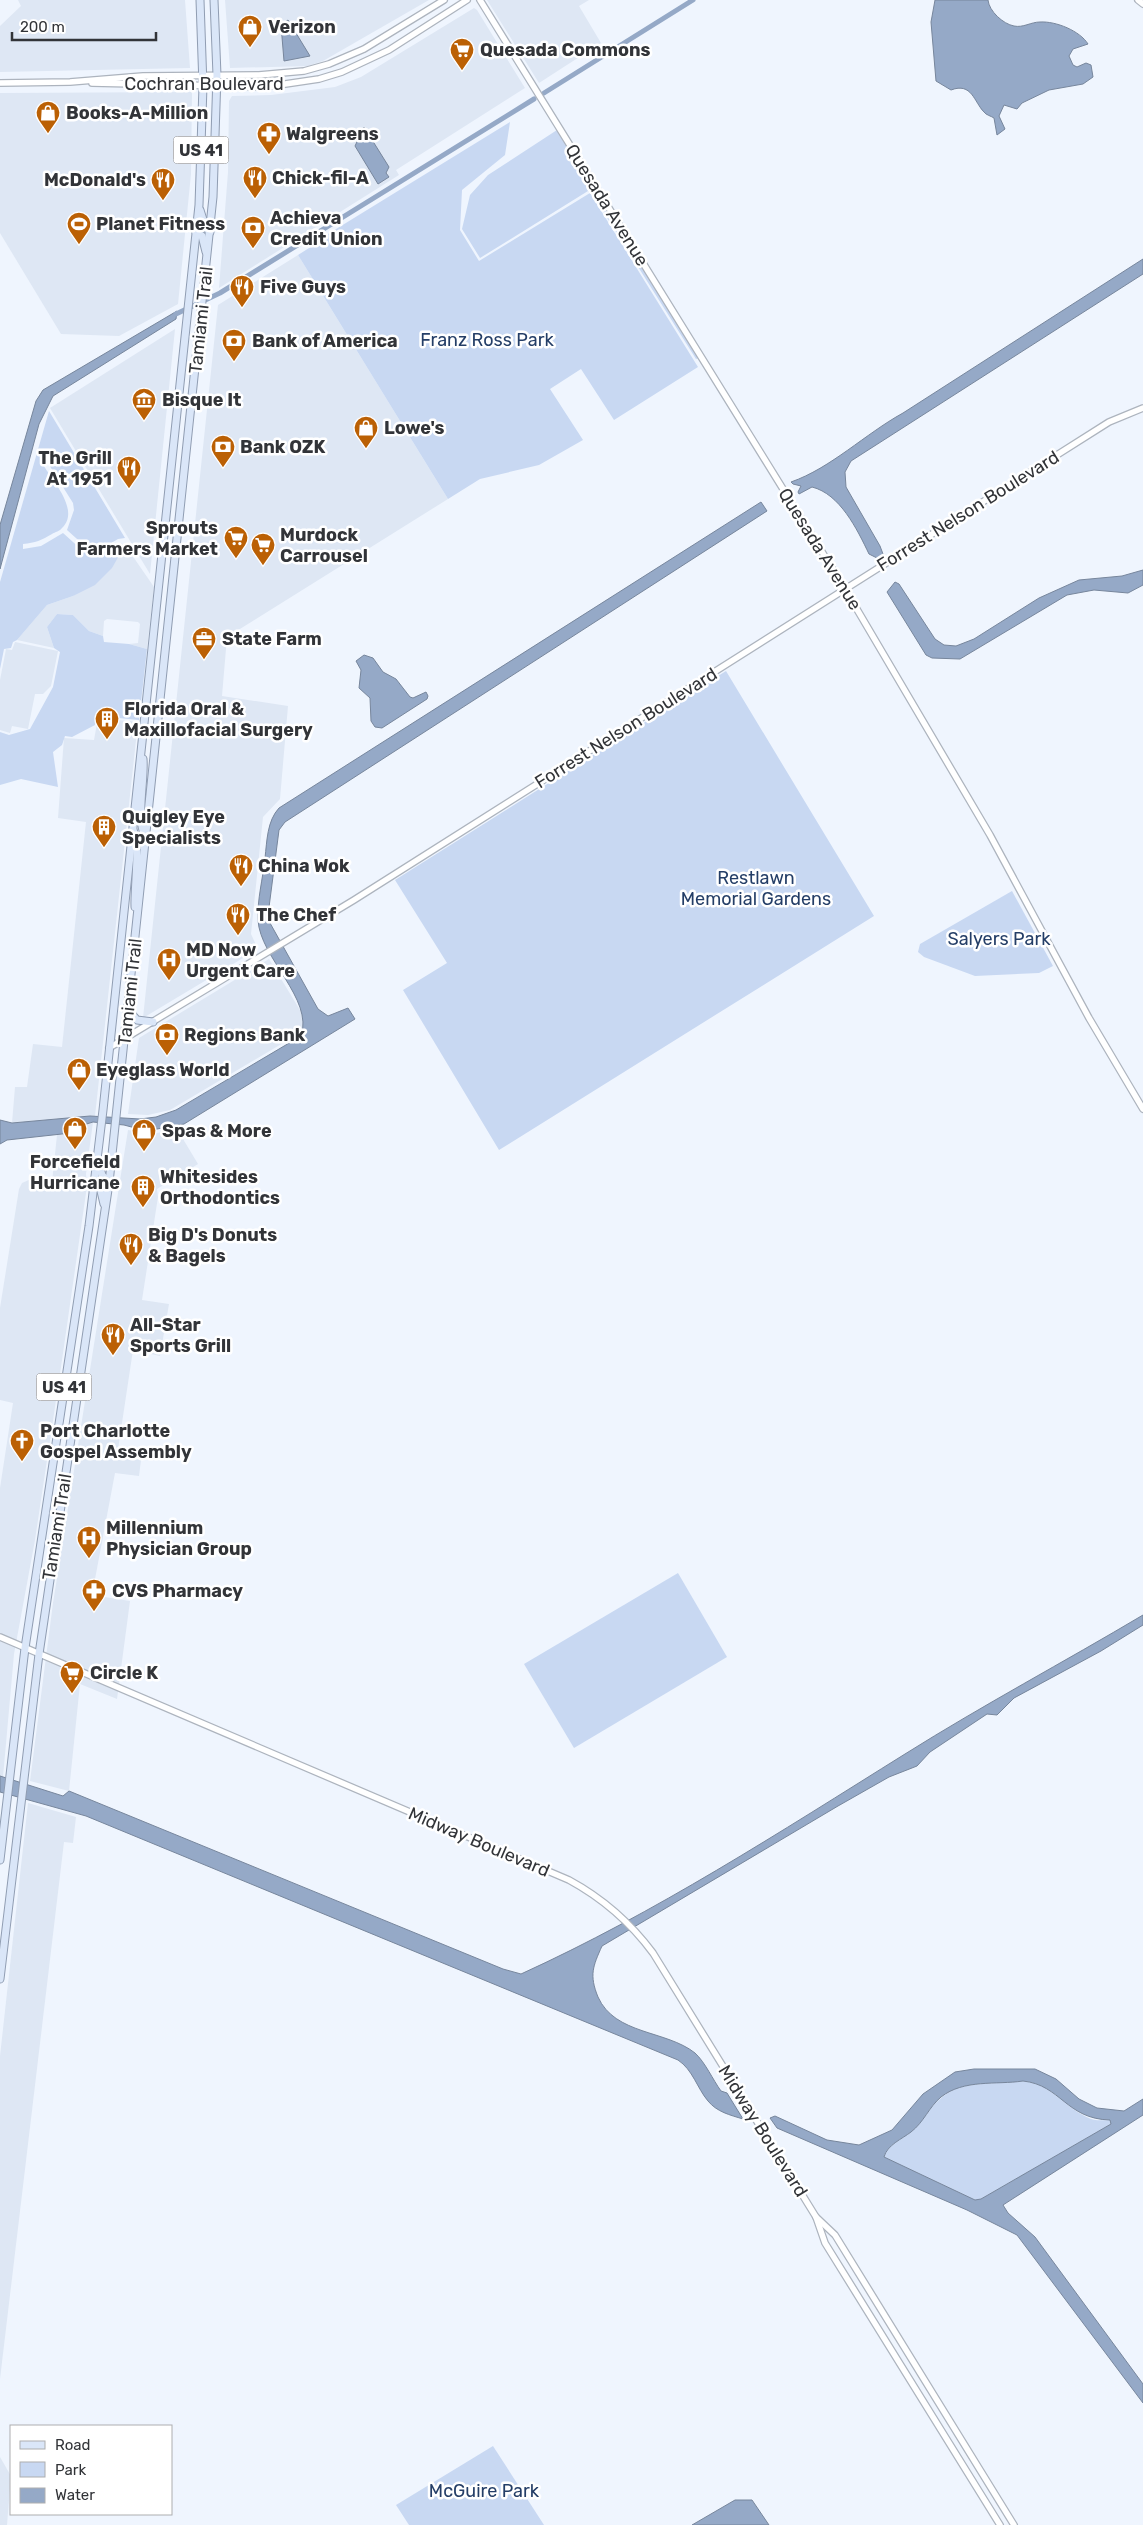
<svg xmlns="http://www.w3.org/2000/svg" width="1143" height="2525" font-family="Rubik,sans-serif">
	<style>
		.built { fill: #dee7f4 }
		.green { fill: #c8d8f2 }
		.water { fill: #95a9c7; stroke: #77869c; fill-rule: evenodd }
		.lines { fill: none; stroke-linecap: round; stroke-linejoin: round }
		.canal { stroke: #95a9c7; stroke-width: 5 }
		.minor-casing { stroke: #adb4be; stroke-width: 8 }
		.major-casing { stroke: #909db2; stroke-width: 9 }
		.minor { stroke: #fff; stroke-width: 5.5 }
		.major { stroke: #dae6f8; stroke-width: 7 }
		.labels { text-anchor: middle; stroke-width: 5; stroke-linejoin: round; paint-order: stroke }
		.shield { fill: #fff; stroke: #707174; stroke-width: 1 }
		.shield-label { font-size: 16px; font-weight: bold; fill: #323438 }
		.poi-label { font-size: 18px; font-weight: bold; fill: #323438; stroke: #fff; text-anchor: start }
		.street-label { font-size: 18px; fill: #323438; stroke: #fff }
		.park-label { font-size: 18px; fill: #243e67; stroke: #fff }
	</style>
	<rect width="100%" height="100%" fill="#eff5fe"/>
	<g class="built">
		<path d="M18 0H185L190 68 0 72V26L21 6Z"/>
		<path d="M225 0H429L323 61 307 66 230 68Z"/>
		<path d="M487 0H589L579 6 601 43 539 83Z"/>
		<path d="M474 8 477 10 525 88 396 170 399 175 219 288 228 172 229 101 232 96 271 95 335 87 361 77Z"/>
		<path d="M192 92 191 174 178 304 119 336 61 334 0 233V93Z"/>
		<path d="M298 255 448 499 227 637 222 696 288 706 280 799 263 817 251 934 258 949 143 1018 218 305Z"/>
		<path d="M175 329 150 574 50 408Z"/>
		<path d="M125 545 154 587 147 649 129 644 138 643 140 624 138 622 107 619 104 621 103 636 89 631 73 615 57 614 47 627 54 648 17 640 47 605 73 596 111 568Z"/>
		<path d="M15 642 58 651 51 686 43 694H35L28 729 12 726 10 733 0 730V680L6 649 12 650Z"/>
		<path d="M98 718 138 722 95 1116 12 1123 15 1087H27L33 1044 62 1047 86 822 58 818 64 738 94 740Z"/>
		<path d="M269 959 303 1015V1026L300 1033 170 1110 148 1115 128 1114 139 1038Z"/>
		<path d="M93 1122 86 1174 87 1186 61 1367 35 1540 14 1654 3 1777 0 1776V1488L13 1403 0 1400V1308L19 1189 22 1183 31 1179 52 1182 57 1135 71 1133 80 1126Z"/>
		<path d="M177 1129 198 1164 157 1189 158 1197 142 1300 169 1304 160 1356 133 1350 117 1456 141 1460 139 1476 115 1473 92 1595 130 1601 117 1699 80 1684 69 1791 30 1781 53 1603 128 1130 152 1134Z"/>
		<path d="M28 1803 76 1817 73 1843 64 1842 0 2379V2056Z"/>
		<path d="M0 2457 11 2476 7 2525H0Z"/>
	</g>
	<g class="green">
		<path d="M510 122 505 155 462 190 460 230 479 261 590 193 698 367 614 420 581 369 550 389 583 440 539 465 480 479 448 499 298 255 328 236V234Z"/>
		<path d="M557 130 699 358 696 359 591 192 588 191 480 258 462 229 470 195 488 175Z"/>
		<path d="M49 411 125 538 118 539 96 552 86 547 67 530 74 510 73 503 46 460 42 463C51 479 81 510 62 528 60 531 55 532 52 534 42 540 35 543 23 544V549L41 546 63 533 83 551 95 557 120 543 125 545 112 568 95 585 73 596 47 605 17 640 13 642 11 648 4 649 0 669V582Z"/>
		<path d="M57 614 73 615 89 631 103 636 104 642 129 644 147 649 139 720 98 716 95 725 72 737 65 736 62 745 53 752 58 787 21 779 0 785V732L9 735 30 729 53 687 60 652 54 648 47 627Z"/>
		<path d="M726 671 874 916 499 1150 403 990 447 963 395 880Z"/>
		<path d="M1012 891 1053 966 1039 973 975 976 924 957 918 952 920 944Z"/>
		<path d="M678 1573 727 1657 574 1748 524 1664Z"/>
		<path d="M1023 2081C1053 2084 1064 2108 1091 2119 1096 2121 1104 2120 1110 2120L1111 2124 981 2199 975 2200 884 2157C887 2145 903 2139 912 2131 923 2122 929 2108 940 2099 961 2079 996 2085 1023 2081Z"/>
		<path d="M493 2446 544 2525H409L396 2505Z"/>
	</g>
	<g class="water">
		<path d="M935 0H988C989 11 1003 24 1014 26 1023 28 1031 22 1040 22 1056 21 1080 31 1088 44L1073 49 1069 56 1073 65 1077 67 1086 63 1091 65 1093 77 1083 84 1049 90 1022 103 1017 109 1004 105 999 116 1005 129 997 135 994 118C991 116 986 115 984 112 974 102 972 82 951 90L936 81 931 22Z"/>
		<path d="M288 20 310 56 284 61 281 25Z"/>
		<path d="M364 127 389 167 386 173 389 177 378 184 355 146Z"/>
		<path d="M1143 259V274L851 461 845 472 846 487 880 546 883 554 880 557 877 558 869 554C857 529 840 494 812 487L799 494 798 492 801 486 793 484 791 482C831 468 865 434 903 413Z"/>
		<path d="M177 311 176 319 53 396 39 424 0 569V525L36 401 43 390Z"/>
		<path d="M761 502 767 511 285 822 279 830 268 915 270 923 318 1009 328 1016 348 1008 355 1019 184 1124 157 1129H139L124 1125 93 1122 80 1126 71 1133 7 1140 0 1144V1120L12 1123 90 1116 140 1119 156 1117 176 1110 301 1036C314 999 260 958 258 920 257 900 263 878 265 858 267 841 267 821 279 808Z"/>
		<path d="M1143 570V585L1128 593 1094 590 1067 595 960 659 932 658 926 655 887 592 895 582 899 584 935 639 944 645 956 646 974 639 1039 598 1079 580 1122 576Z"/>
		<path d="M364 655 373 658 383 672 396 679 410 697 413 698 426 692 428 696 427 699 382 728 375 727 371 721 370 698 359 688 361 670 356 661Z"/>
		<path d="M1143 1615V1625L1101 1651 1014 1698 997 1715 987 1714 930 1752 917 1766 889 1777 838 1806 602 1946C593 1966 589 1975 598 1997 615 2035 666 2030 695 2053 705 2062 713 2080 721 2091L727 2093 743 2119C730 2115 717 2112 708 2101 697 2088 693 2070 678 2060L86 1816 0 1792V1776L63 1796 69 1791 503 1969 521 1974C655 1913 780 1832 905 1754 983 1705 1064 1662 1143 1615Z"/>
		<path d="M974 2069H1035L1056 2079 1079 2099 1097 2108 1124 2111 1143 2099V2115L1003 2205 1008 2213 1035 2237 1143 2384V2403L1017 2235 967 2210 777 2128 770 2118 775 2116 827 2140 859 2145 892 2130 923 2094 955 2072ZM1023 2081C1061 2085 1066 2119 1110 2120L1111 2124 981 2199 975 2200 884 2157C887 2145 902 2139 911 2132 924 2122 929 2107 941 2097 964 2079 996 2085 1023 2081Z"/>
		<path d="M735 2500H752L769 2525H692Z"/>
	</g>
	<g class="lines">
		<g class="canal">
			<path d="M544 93 693 0"/>
			<path d="M176 314 220 293 534 99"/>
		</g>
		<defs>
			<g id="minor">
				<path d="M480 0 845 589 990 835 1089 1018 1143 1109"/>
				<path d="M1138 0 1143 4"/>
				<path d="M0 83 70 82 143 76 259 75 304 71 329 64 364 49 444 0"/>
				<path d="M92 83 265 87 319 79 342 72 389 50 467 0"/>
				<path d="M109 1048 354 900 1109 422 1143 408"/>
				<path d="M0 1637 569 1880C604 1899 630 1922 653 1953L816 2217 825 2243 1000 2525"/>
				<path d="M816 2217 835 2235 1014 2525"/>
			</g>
			<g id="major">
				<path d="M200 210 205 226 210 232"/>
				<path d="M196 232 202 236 206 252"/>
				<path d="M143 759C145 780 135 821 146 837"/>
				<path d="M133 830C141 844 134 888 135 907"/>
				<path d="M128 1010 137 1020 153 1022"/>
				<path d="M98 1162 102 1175 109 1183"/>
				<path d="M95 1181 100 1187 104 1204"/>
				<path d="M0 1860 25 1648 89 1226 103 1110 199 205 203 86 200 0"/>
				<path d="M0 1979 39 1654 109 1183 213 197 217 75 214 0"/>
			</g>
		</defs>
		<use href="#minor" class="minor-casing"/>
		<use href="#major" class="major-casing"/>
		<use href="#minor" class="minor"/>
		<use href="#major" class="major"/>
	</g>
	<defs>
		<symbol id="shop-pin" viewBox="-11 -11 22 30"><path d="M0 17L-7.5 6A9.5 9.5 0 1 1 7.5 6Z" fill="#bb6004" stroke="#fff"/><path d="M-5-2.5h2.3a2.7 3.5 0 0 1 5.4 0H5L5.5 6h-11ZM-1.5-2.5h3a1.5 2.3 0 0 0-3 0Z" fill="#fff"/></symbol>
		<symbol id="supermarket-pin" viewBox="-11 -11 22 30"><path d="M0 17L-7.5 6A9.5 9.5 0 1 1 7.5 6Z" fill="#bb6004" stroke="#fff"/><path d="M-6-5.5h2.5l.6 2H6L4.5 2H-2.5L-4.4-4H-6ZM-1.5 3.2a1.3 1.3 0 1 0 .1 0ZM3 3.2a1.3 1.3 0 1 0 .1 0Z" fill="#fff"/></symbol>
		<symbol id="pharmacy-pin" viewBox="-11 -11 22 30"><path d="M0 17L-7.5 6A9.5 9.5 0 1 1 7.5 6Z" fill="#bb6004" stroke="#fff"/><path d="M-2-6h4v4h4v4h-4v4h-4v-4h-4v-4h4Z" fill="#fff"/></symbol>
		<symbol id="restaurant-pin" viewBox="-11 -11 22 30"><path d="M0 17L-7.5 6A9.5 9.5 0 1 1 7.5 6Z" fill="#bb6004" stroke="#fff"/><path d="M-5-6h1v4h1v-4h1v4h1v-4h1v5L-1.5 .5V6h-2V.5L-5-1ZM5-6V6H3V1.5H1.5Q1.5-4 5-6Z" fill="#fff"/></symbol>
		<symbol id="stadium-pin" viewBox="-11 -11 22 30"><path d="M0 17L-7.5 6A9.5 9.5 0 1 1 7.5 6Z" fill="#bb6004" stroke="#fff"/><path d="M0-5a6.5 5 0 1 0 0 10a6.5 5 0 1 0 0-10ZM-3.5-1.8h7v3.6h-7Z" fill="#fff"/></symbol>
		<symbol id="bank-pin" viewBox="-11 -11 22 30"><path d="M0 17L-7.5 6A9.5 9.5 0 1 1 7.5 6Z" fill="#bb6004" stroke="#fff"/><path d="M-6-4H6V4H-6ZM0-2.3a2.3 2.3 0 1 0 0 4.6a2.3 2.3 0 1 0 0-4.6Z" fill="#fff"/></symbol>
		<symbol id="museum-pin" viewBox="-11 -11 22 30"><path d="M0 17L-7.5 6A9.5 9.5 0 1 1 7.5 6Z" fill="#bb6004" stroke="#fff"/><path d="M0-6L6-3V-2H-6V-3ZM-5-1h2V3h-2ZM-1-1h2V3h-2ZM3-1h2V3H3ZM-6 4H6V6H-6Z" fill="#fff"/></symbol>
		<symbol id="office-pin" viewBox="-11 -11 22 30"><path d="M0 17L-7.5 6A9.5 9.5 0 1 1 7.5 6Z" fill="#bb6004" stroke="#fff"/><path d="M-6-3h4V-5.5h4V-3h4V5H-6ZM-1-4.5V-3h2v-1.5ZM-6 0V1H6V0Z" fill="#fff"/></symbol>
		<symbol id="building-pin" viewBox="-11 -11 22 30"><path d="M0 17L-7.5 6A9.5 9.5 0 1 1 7.5 6Z" fill="#bb6004" stroke="#fff"/><path d="M-4-6H4V6H1V3H-1V6H-4ZM-2.5-4.3h1.7v1.8h-1.7ZM.8-4.3h1.7v1.8H.8ZM-2.5-1h1.7V.8h-1.7ZM.8-1h1.7V.8H.8Z" fill="#fff"/></symbol>
		<symbol id="hospital-pin" viewBox="-11 -11 22 30"><path d="M0 17L-7.5 6A9.5 9.5 0 1 1 7.5 6Z" fill="#bb6004" stroke="#fff"/><path d="M-5-5h3v3.5h4V-5h3V5h-3V1.5h-4V5h-3Z" fill="#fff"/></symbol>
		<symbol id="church-pin" viewBox="-11 -11 22 30"><path d="M0 17L-7.5 6A9.5 9.5 0 1 1 7.5 6Z" fill="#bb6004" stroke="#fff"/><path d="M-1.2-6h2.4v3.5h3.3v2.4h-3.3V6h-2.4V-.1h-3.3v-2.4h3.3Z" fill="#fff"/></symbol>
	</defs>
	<g fill-rule="evenodd">
		<use href="#shop-pin" x="236" y="13" width="28" height="38"/>
		<use href="#supermarket-pin" x="448" y="36" width="28" height="38"/>
		<use href="#shop-pin" x="34" y="99" width="28" height="38"/>
		<use href="#pharmacy-pin" x="255" y="120" width="28" height="38"/>
		<use href="#restaurant-pin" x="241" y="164" width="28" height="38"/>
		<use href="#restaurant-pin" x="149" y="166" width="28" height="38"/>
		<use href="#stadium-pin" x="65" y="210" width="28" height="38"/>
		<use href="#bank-pin" x="239" y="214" width="28" height="38"/>
		<use href="#restaurant-pin" x="228" y="273" width="28" height="38"/>
		<use href="#bank-pin" x="220" y="327" width="28" height="38"/>
		<use href="#museum-pin" x="130" y="386" width="28" height="38"/>
		<use href="#shop-pin" x="352" y="414" width="28" height="38"/>
		<use href="#bank-pin" x="209" y="433" width="28" height="38"/>
		<use href="#restaurant-pin" x="115" y="454" width="28" height="38"/>
		<use href="#supermarket-pin" x="222" y="524" width="28" height="38"/>
		<use href="#supermarket-pin" x="249" y="531" width="28" height="38"/>
		<use href="#office-pin" x="190" y="625" width="28" height="38"/>
		<use href="#building-pin" x="93" y="705" width="28" height="38"/>
		<use href="#building-pin" x="90" y="813" width="28" height="38"/>
		<use href="#restaurant-pin" x="227" y="852" width="28" height="38"/>
		<use href="#restaurant-pin" x="224" y="901" width="28" height="38"/>
		<use href="#hospital-pin" x="155" y="946" width="28" height="38"/>
		<use href="#bank-pin" x="153" y="1021" width="28" height="38"/>
		<use href="#shop-pin" x="65" y="1056" width="28" height="38"/>
		<use href="#shop-pin" x="61" y="1115" width="28" height="38"/>
		<use href="#shop-pin" x="130" y="1117" width="28" height="38"/>
		<use href="#building-pin" x="129" y="1173" width="28" height="38"/>
		<use href="#restaurant-pin" x="117" y="1231" width="28" height="38"/>
		<use href="#restaurant-pin" x="99" y="1321" width="28" height="38"/>
		<use href="#church-pin" x="8" y="1427" width="28" height="38"/>
		<use href="#hospital-pin" x="75" y="1524" width="28" height="38"/>
		<use href="#pharmacy-pin" x="80" y="1577" width="28" height="38"/>
		<use href="#supermarket-pin" x="58" y="1659" width="28" height="38"/>
	</g>
	<g class="labels">
		<g class="shield">
			<rect x="173.5" y="136.5" width="55" height="27" rx="4"/>
			<rect x="36.5" y="1373.5" width="55" height="27" rx="4"/>
		</g>
		<g class="shield-label">
			<text x="201" y="156">US 41</text>
			<text x="64" y="1393">US 41</text>
		</g>
		<g class="poi-label">
			<text x="268" y="33">Verizon</text>
			<text x="480" y="56">Quesada Commons</text>
			<text x="66" y="119">Books-A-Million</text>
			<text x="286" y="140">Walgreens</text>
			<text x="272" y="184">Chick-fil-A</text>
			<text x="146" y="186" text-anchor="end">McDonald's</text>
			<text x="270" y="224">Achieva<tspan x="270" dy="21">Credit Union</tspan></text>
			<text x="96" y="230">Planet Fitness</text>
			<text x="260" y="293">Five Guys</text>
			<text x="252" y="347">Bank of America</text>
			<text x="162" y="406">Bisque It</text>
			<text x="384" y="434">Lowe's</text>
			<text x="240" y="453">Bank OZK</text>
			<text x="112" y="464" text-anchor="end">The Grill<tspan x="112" dy="21">At 1951</tspan></text>
			<text x="218" y="534" text-anchor="end">Sprouts<tspan x="218" dy="21">Farmers Market</tspan></text>
			<text x="280" y="541">Murdock<tspan x="280" dy="21">Carrousel</tspan></text>
			<text x="222" y="645">State Farm</text>
			<text x="124" y="715">Florida Oral &amp;<tspan x="124" dy="21">Maxillofacial Surgery</tspan></text>
			<text x="122" y="823">Quigley Eye<tspan x="122" dy="21">Specialists</tspan></text>
			<text x="258" y="872">China Wok</text>
			<text x="256" y="921">The Chef</text>
			<text x="186" y="956">MD Now<tspan x="186" dy="21">Urgent Care</tspan></text>
			<text x="184" y="1041">Regions Bank</text>
			<text x="96" y="1076">Eyeglass World</text>
			<text x="162" y="1137">Spas &amp; More</text>
			<text x="75" y="1168" text-anchor="middle">Forcefield<tspan x="75" dy="21">Hurricane</tspan></text>
			<text x="160" y="1183">Whitesides<tspan x="160" dy="21">Orthodontics</tspan></text>
			<text x="148" y="1241">Big D's Donuts<tspan x="148" dy="21">&amp; Bagels</tspan></text>
			<text x="130" y="1331">All-Star<tspan x="130" dy="21">Sports Grill</tspan></text>
			<text x="40" y="1437">Port Charlotte<tspan x="40" dy="21">Gospel Assembly</tspan></text>
			<text x="106" y="1534">Millennium<tspan x="106" dy="21">Physician Group</tspan></text>
			<text x="112" y="1597">CVS Pharmacy</text>
			<text x="90" y="1679">Circle K</text>
		</g>
		<g class="street-label">
			<text x="204" y="90">Cochran Boulevard</text>
			<text transform="translate(607 205) rotate(58)" y="6">Quesada Avenue</text>
			<text transform="translate(201 320) rotate(-84)" y="6">Tamiami Trail</text>
			<text transform="translate(968 511) rotate(-32)" y="6">Forrest Nelson Boulevard</text>
			<text transform="translate(820 549) rotate(58)" y="6">Quesada Avenue</text>
			<text transform="translate(626 728) rotate(-32)" y="6">Forrest Nelson Boulevard</text>
			<text transform="translate(130 992) rotate(-84)" y="6">Tamiami Trail</text>
			<text transform="translate(57 1527) rotate(-81)" y="6">Tamiami Trail</text>
			<text transform="translate(479 1842) rotate(23)" y="6">Midway Boulevard</text>
			<text transform="translate(763 2131) rotate(58)" y="6">Midway Boulevard</text>
		</g>
		<g class="park-label">
			<text x="487" y="346">Franz Ross Park</text>
			<text x="756" y="884">Restlawn<tspan x="756" dy="21">Memorial Gardens</tspan></text>
			<text x="999" y="945">Salyers Park</text>
			<text x="484" y="2497">McGuire Park</text>
		</g>
	</g>
	<rect x="10" y="2425" width="162" height="90" fill="#ffffff" stroke="#adaeaf"/>
	<rect x="20" y="2441" width="25" height="8" fill="#dae6f8" stroke="#adaeaf"/>
	<text x="55" y="2450" font-size="15" fill="#323438">Road</text>
	<rect x="20" y="2462" width="25" height="15" fill="#c8d8f2" stroke="#adaeaf"/>
	<text x="55" y="2475" font-size="15" fill="#323438">Park</text>
	<rect x="20" y="2488" width="25" height="15" fill="#95a9c7" stroke="#adaeaf"/>
	<text x="55" y="2500" font-size="15" fill="#323438">Water</text>
	<path d="M12 32v8h144v-8" fill="none" stroke="#323438" stroke-width="2.5"/>
	<text x="20" y="32" font-size="15" fill="#323438" stroke="#ffffff" stroke-width="4" paint-order="stroke">200 m</text>
</svg>
